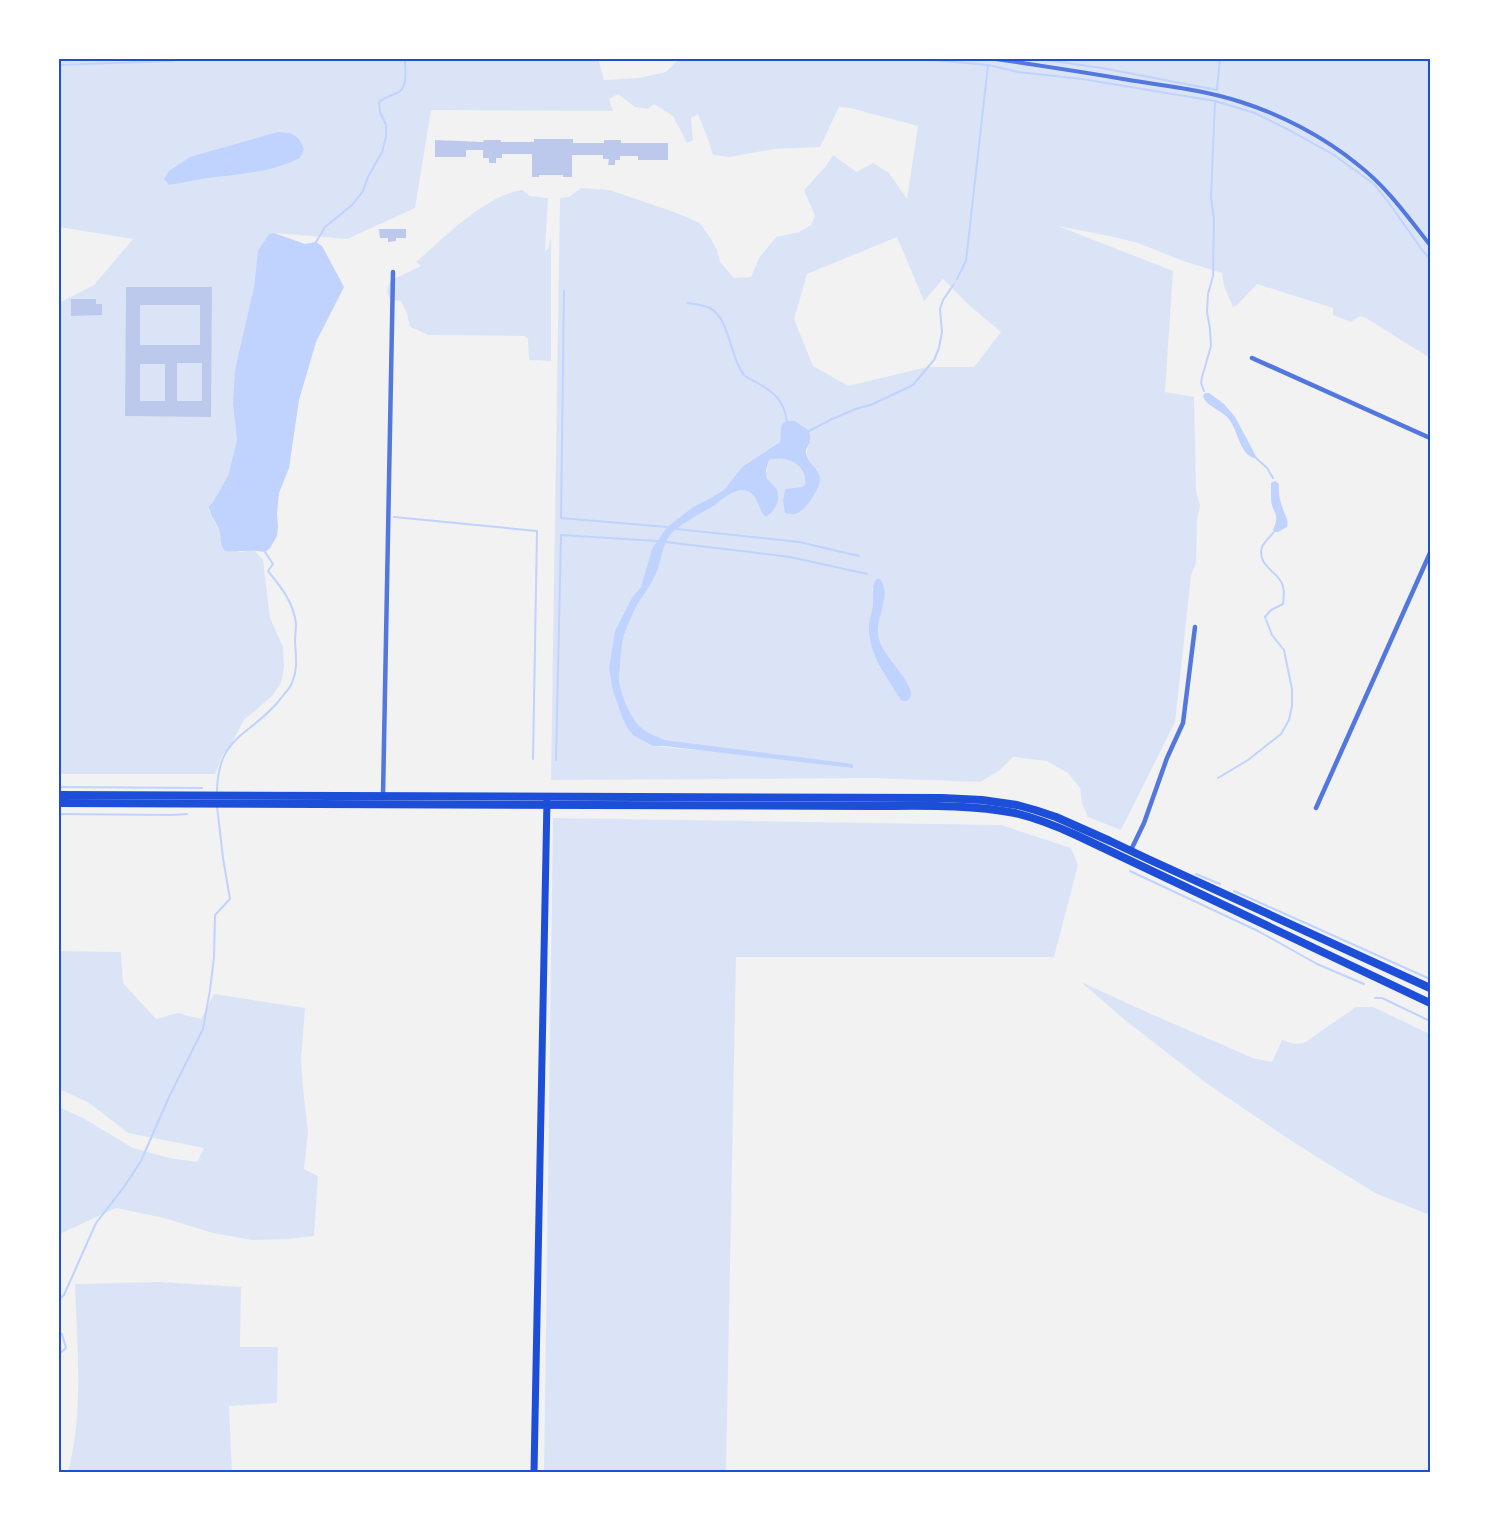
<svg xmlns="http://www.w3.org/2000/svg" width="1489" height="1531" font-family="'Alegreya Sans',sans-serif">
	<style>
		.green { fill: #dbe4f7; fill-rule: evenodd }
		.water { fill: #bfd3fe }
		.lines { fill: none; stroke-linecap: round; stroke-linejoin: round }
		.stream { stroke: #bfd3fe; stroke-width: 2 }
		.building { fill: #bdc9ec; fill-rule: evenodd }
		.pedestrian { stroke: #5277de; stroke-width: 4 }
		.minor { stroke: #5277de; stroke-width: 4.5 }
		.secondary { stroke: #1d4ed8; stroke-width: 7 }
		.primary { stroke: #1d4ed8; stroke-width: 8 }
		.neatline { fill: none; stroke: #1d4ed8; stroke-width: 2 }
	</style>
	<rect width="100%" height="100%" fill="#f2f2f2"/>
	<g class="green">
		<path d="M598 58 604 80 639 78 666 72 677 61 702 58 1430 59V358L1366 318 1360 316 1351 322 1333 315V308L1257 284 1237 305 1233 307 1224 286 1222 273 1183 261 1138 243 1114 237 1058 226 1173 271 1165 392 1194 397 1196 491 1200 505 1197 520 1196 563 1191 576 1175 722 1121 830 1088 817 1082 803 1080 788 1068 773 1047 761 1013 757 1000 770 980 782 874 778 551 780 560 198 569 197 581 188 610 190 674 212 700 223 711 239 717 250 720 262 734 278 751 277 759 258 776 237 799 232 811 225 815 216 804 190 826 166 833 155 857 172 873 163 889 173 907 199 918 126 850 108 839 107 820 147 774 149 730 157 713 155 709 142 698 114 691 118 693 140 687 143 673 116 654 104 648 109 635 107 618 94 609 99 613 111 431 110 415 208 347 239 274 233 269 234 258 250 254 287 233 405 237 440 228 476 213 502 209 506V512L220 531V544L240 552 254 550 263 560 270 618 283 647 284 667 281 683 272 696 244 720 233 741 222 756 215 774H59V303L94 285 133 239 59 227V59ZM897 237 924 301 943 279 970 306 1001 332 974 367H927L848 386 813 366 794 319 807 274ZM781 427 811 440C802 456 809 461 819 474L815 495 800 512 783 500 785 489 801 487 805 485C808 464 786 455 769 460 767 469 765 476 770 483L765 517C758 509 758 495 747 491 738 487 726 497 719 502 706 511 683 522 673 532 662 542 662 561 656 574 651 585 643 595 637 605 632 614 628 625 624 635 621 644 620 669 619 680 621 695 631 720 643 729 649 734 658 737 665 740L853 765 653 746 622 717 609 667 612 651 626 611 633 596 641 587 667 527 693 507 707 500 724 490 742 467 780 442 781 435ZM872 587 884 601C881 611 875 624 877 634 880 652 897 670 908 684L900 699C887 677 870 656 869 630 868 620 873 611 873 601 874 597 872 592 872 587Z"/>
		<path d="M522 190 530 196 548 198 545 251 548 249 551 237V361L529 360 528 339 524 336 429 335 410 327 407 314 401 301 390 299 387 291 390 281 421 266 416 262C444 238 484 196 522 190Z"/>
		<path d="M553 818 1001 825 1071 848 1078 865 1054 957H736L726 1472H544Z"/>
		<path d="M59 951 121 952 123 983 156 1019 178 1013 201 1019 214 994 305 1008 301 1060 303 1088 308 1132 304 1169 318 1176 314 1236 288 1239 252 1240 213 1233 164 1218 116 1208 64 1232 59 1236V1107L83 1118 133 1148 170 1158 197 1162 204 1148 128 1133 88 1102 59 1089Z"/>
		<path d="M1081 982 1151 1014 1253 1058 1272 1062 1282 1040 1294 1044 1304 1043 1356 1007H1373L1430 1034V1215L1375 1193 1293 1142 1209 1085 1126 1021Z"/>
		<path d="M161 1282 241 1287 240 1347H278L277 1403 229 1406 232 1472H68C84 1412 77 1346 75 1284Z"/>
	</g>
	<g class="water">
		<path d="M278 132C293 133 298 134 304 149L300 158C269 173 240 174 207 178 194 180 182 183 169 185L164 179 169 171 190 157Z"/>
		<path d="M274 233 305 244 316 242 322 246 344 287 316 342 299 400 289 468 279 493 277 514 278 526 277 536 270 548 265 552C252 549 239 552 225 551 219 542 221 542 220 533 218 523 209 516 209 506L213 502 228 476 237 440 233 405 235 370 254 287 258 250 269 234Z"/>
		<path d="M1205 393H1209L1224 404 1235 417 1256 456 1254 458C1239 454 1238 429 1228 418 1221 410 1206 406 1203 396Z"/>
		<path d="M787 421H795L809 431C809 432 811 439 810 440 810 445 805 448 806 453 807 463 819 468 820 478 821 488 807 508 798 513 794 515 790 514 785 513L783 500 785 489 801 487 805 485C808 464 786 455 769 460L766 470 767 478C769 482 775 486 777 490 781 501 774 513 765 517 758 509 758 495 747 491 737 486 723 499 715 505 702 513 684 522 673 532 662 542 662 561 656 574 651 585 643 595 637 605 632 614 628 625 624 635 621 644 620 669 619 680 621 695 631 720 643 729 649 734 658 737 665 740L853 764V768L664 746H653L633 735 627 727 622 717 612 688 609 667 615 631 633 596 641 587 652 549 667 527 693 507 707 500 724 490 742 467 780 442C782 434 778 424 787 421Z"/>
		<path d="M1275 481 1279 484C1278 493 1280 501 1283 509 1285 516 1289 519 1287 527L1278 532H1274L1273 530C1281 512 1272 514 1271 499 1271 494 1271 488 1271 483Z"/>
		<path d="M877 579H880C894 598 871 621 880 642 885 657 910 680 911 693 911 698 910 698 907 701H903L900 699C887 677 870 657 869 630 868 620 873 611 873 602 874 593 870 587 877 579Z"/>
	</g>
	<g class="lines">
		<g class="stream">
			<path d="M911 58 988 65 1018 72 1082 79 1215 101 1255 113 1291 131 1334 155 1374 184 1389 203 1422 250 1430 259"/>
			<path d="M1033 58 1102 68 1217 90 1220 58"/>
			<path d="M58 65 172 61"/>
			<path d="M316 242 325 227 352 205 363 191 368 177 382 152 386 137V125L380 112 379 102C386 96 395 95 400 91 408 84 405 68 405 58"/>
			<path d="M957 279 966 261 988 65"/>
			<path d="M564 291 561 518 667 527"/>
			<path d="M687 303C694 304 703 305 710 308 730 319 730 358 744 375 747 378 752 380 756 382 775 393 783 399 787 421"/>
			<path d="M1204 391 1201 383 1202 377 1211 346 1210 329 1207 312 1208 294 1213 276 1214 218 1211 198 1215 101"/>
			<path d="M809 431 832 419 856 409 873 404 913 385 934 360 939 348 942 332 940 309 943 300 954 284"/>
			<path d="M1255 457 1267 468 1273 478"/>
			<path d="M394 517 537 531 533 759"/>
			<path d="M677 529 799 542 859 556"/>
			<path d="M666 542 790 557 867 574"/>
			<path d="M556 760 561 535 657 541"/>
			<path d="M1218 778 1248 760 1281 734 1289 720 1292 706V689L1284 650 1272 635 1265 617 1271 610 1283 604C1284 596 1285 587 1280 580 1273 570 1257 563 1262 547 1264 542 1271 536 1274 532"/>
			<path d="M58 787 202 788"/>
			<path d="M217 794C217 736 247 738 278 702 282 696 289 690 292 683 298 668 296 658 295 642 295 636 296 630 296 624 294 603 281 587 268 571L273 564 265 552"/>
			<path d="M58 814 172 815 187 814"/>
			<path d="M1130 871 1258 931 1317 964 1364 984"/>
			<path d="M1196 874 1220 884"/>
			<path d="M1234 891 1430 979"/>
			<path d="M1375 998H1382L1430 1021"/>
			<path d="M58 1300 64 1295 96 1223 124 1187 141 1161 169 1097 203 1029 210 990 214 957 215 915 230 899 223 858 217 806"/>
			<path d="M58 1333 62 1334 66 1348 58 1355"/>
		</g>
	</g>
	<g class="building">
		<path d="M534 139H573V143H604V140H621V143H668V160H638V156H620V160H615V165H608L609 159H603V155H572V177H563V175H539V177H532V154H502V158H496V163H489V158H483V150H466V157H435V140L484 142 483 140H501V142H534Z"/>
		<path d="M379 229H406V238H396V241L388 242V238H380Z"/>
		<path d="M126 287H212L211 417 125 416ZM140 305H200V345H140ZM177 363H202V401H177ZM140 364H165V401H140Z"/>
		<path d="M71 299H96V304H102V315L71 316Z"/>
	</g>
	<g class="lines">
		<path class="pedestrian" d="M989 58C1036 65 1083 72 1129 80 1166 86 1205 90 1241 102 1282 115 1324 137 1357 164 1386 186 1408 217 1430 245"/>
		<g class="minor">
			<path d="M1252 358 1430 438"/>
			<path d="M383 796 393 272"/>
			<path d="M1316 808 1430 553"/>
			<path d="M1131 850 1144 823 1167 758 1183 723 1195 627"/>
		</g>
		<path class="secondary" d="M534 1472 547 799"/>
		<g class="primary">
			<path d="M58 795 942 798 982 800 1017 805 1035 810 1056 817 1110 841 1148 859 1430 988"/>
			<path d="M58 803 872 806C919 806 968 804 1015 813 1036 818 1056 826 1076 835L1430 1003"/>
		</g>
	</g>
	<rect width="1489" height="1531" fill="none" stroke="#ffffff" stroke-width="120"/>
	<rect x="60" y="60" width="1369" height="1411" class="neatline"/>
</svg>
